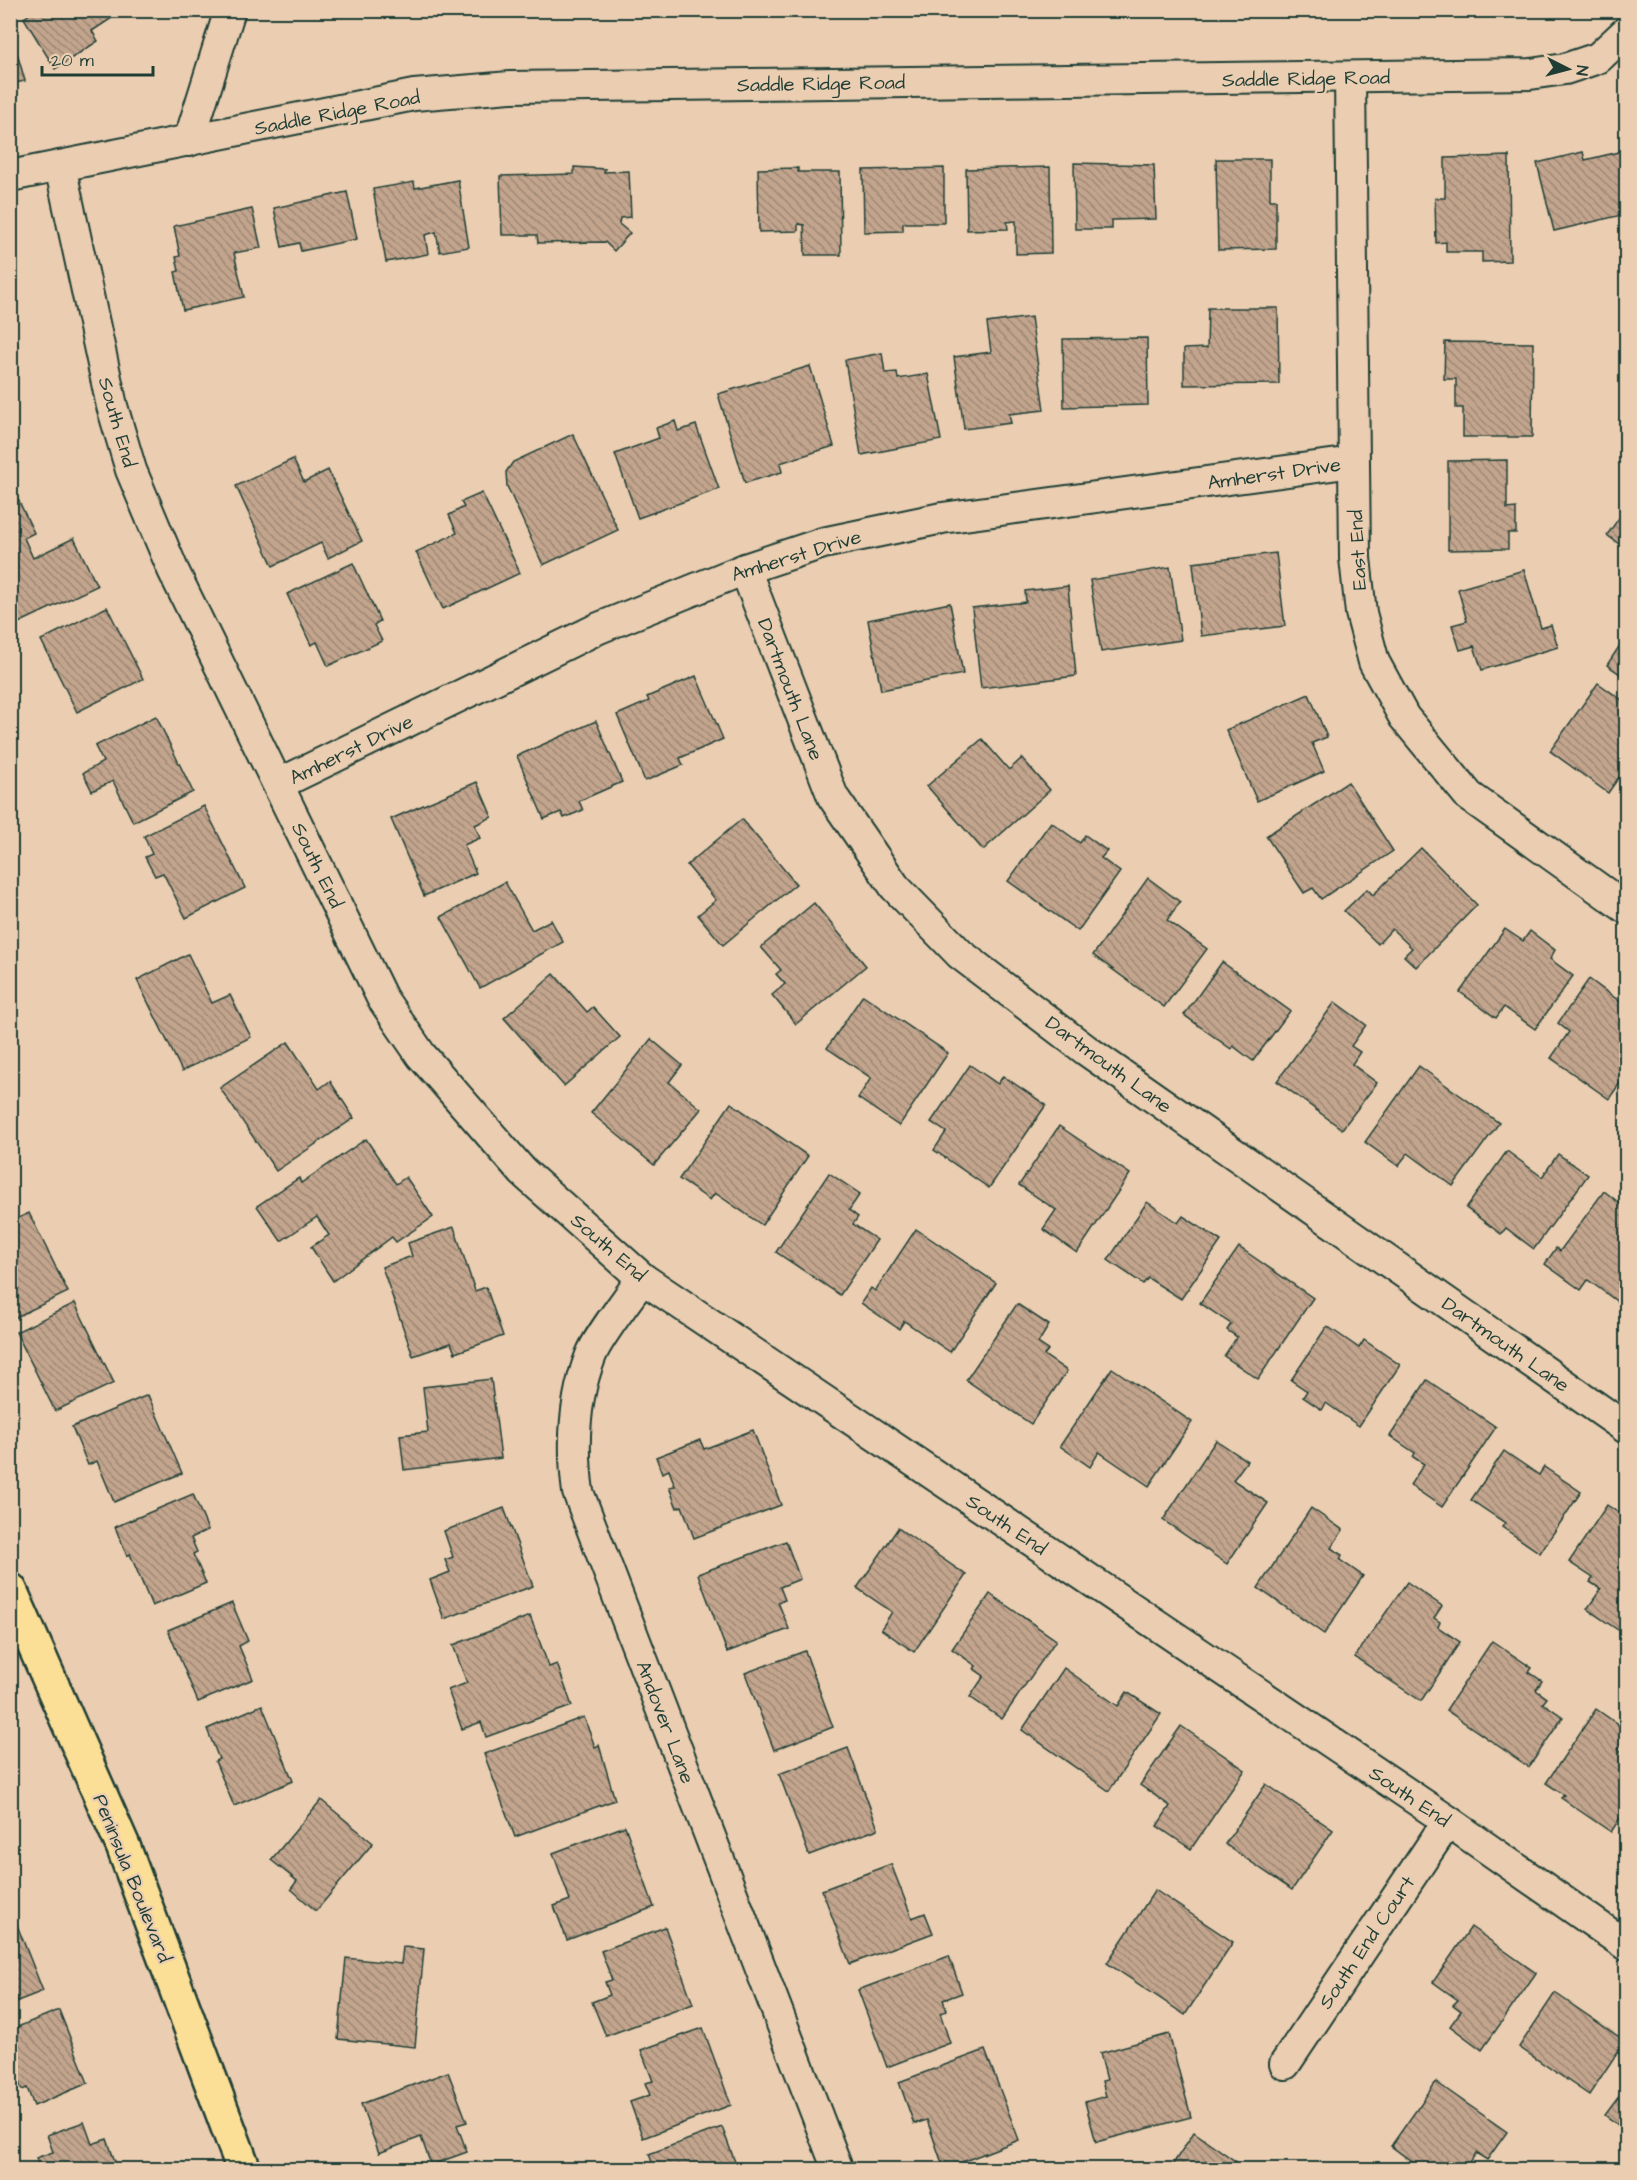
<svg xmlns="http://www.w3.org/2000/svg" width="1637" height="2180" font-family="'Architects Daughter',sans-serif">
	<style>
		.building { fill: url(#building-back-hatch); stroke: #1f3d34; stroke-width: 1.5 }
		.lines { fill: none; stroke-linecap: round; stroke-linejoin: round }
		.street-casing { stroke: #1f3d34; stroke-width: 34 }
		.primary-casing { stroke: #1f3d34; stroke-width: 38 }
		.street { stroke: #ebceb1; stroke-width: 30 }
		.primary { stroke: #fbdf96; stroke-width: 33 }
		.labels { text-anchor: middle; stroke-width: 4.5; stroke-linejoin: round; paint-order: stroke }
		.street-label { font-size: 20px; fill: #1f3d34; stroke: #ebceb1 }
	</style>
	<defs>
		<pattern id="building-back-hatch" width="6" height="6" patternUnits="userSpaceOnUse" patternTransform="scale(1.5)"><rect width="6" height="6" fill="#c3a58e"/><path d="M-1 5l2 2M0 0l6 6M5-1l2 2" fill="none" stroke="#9e8875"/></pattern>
	</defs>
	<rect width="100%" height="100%" fill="#ebceb1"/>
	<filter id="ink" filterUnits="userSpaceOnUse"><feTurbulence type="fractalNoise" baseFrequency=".0167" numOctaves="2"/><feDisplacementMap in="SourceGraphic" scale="12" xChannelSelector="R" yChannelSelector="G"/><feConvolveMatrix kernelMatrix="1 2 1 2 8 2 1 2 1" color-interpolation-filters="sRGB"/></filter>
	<g filter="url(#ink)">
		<g class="building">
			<path d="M36 10H124L92 31 98 41 55 69 24 18Z"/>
			<path d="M10 39H13L25 81 10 84Z"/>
			<path d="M1623 151 1626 167V214L1554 231 1537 163 1583 152 1585 160Z"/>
			<path d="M1509 156 1510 261 1482 262V252H1446V242L1436 243 1435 198H1445V158Z"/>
			<path d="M1216 159H1270V200H1276V249L1218 250Z"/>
			<path d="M1074 163 1154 165 1156 219 1112 220V229H1075Z"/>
			<path d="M574 167 605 169 604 172 629 171 631 217 620 218 619 224 630 233 614 251 605 242 538 243 537 235H502L500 176 574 174Z"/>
			<path d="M1050 167 1051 253 1016 254V221L1007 222 1008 229 967 230 966 169Z"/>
			<path d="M798 168V172H840L841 255H805L804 225 798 224V231L759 232 758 169Z"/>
			<path d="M944 168V223H903V231L864 232 863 170Z"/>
			<path d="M458 180 469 247 440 252 436 232 425 235 428 254 386 262 373 189 414 182 415 188Z"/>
			<path d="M347 192 357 239 301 251 299 243 282 247 274 208Z"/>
			<path d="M252 209 261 248 234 253 244 297 183 310 175 272 179 271 176 257 180 256 174 226Z"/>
			<path d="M11 308 18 348 10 349V308Z"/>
			<path d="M1208 308H1278L1279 384 1184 385V349L1207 348Z"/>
			<path d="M1031 317 1044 410 1009 414 1011 423 964 429 954 357 991 352 987 323Z"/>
			<path d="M1147 338 1148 405 1064 407 1063 339Z"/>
			<path d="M1445 342 1533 343 1532 437H1463V408H1456V379H1444Z"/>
			<path d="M882 353 885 373 897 372 898 379 928 374 941 440 861 455 845 360Z"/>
			<path d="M810 366 834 446 780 463 782 472 745 483 718 394Z"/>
			<path d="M675 421 678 431 696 425 719 489 638 518 615 454 659 438 656 428Z"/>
			<path d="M573 434 618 530 543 565 507 486 506 472 513 462Z"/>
			<path d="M293 459 304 482 328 470 362 541 328 558 321 543 273 566 236 486Z"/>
			<path d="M1507 460V509L1516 508V533H1508V549L1448 550V461Z"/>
			<path d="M482 493 520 573 443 609 416 552 457 533 449 515 464 507 461 502Z"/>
			<path d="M16 495 34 533 24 538 33 558 74 538 97 586 10 627V498Z"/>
			<path d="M1626 508V549L1607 535Z"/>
			<path d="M1276 553 1285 626 1201 636 1193 563Z"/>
			<path d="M353 563 380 621 374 625 382 641 328 666 317 642 311 645 287 594Z"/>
			<path d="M1170 567 1181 640 1101 652 1090 580Z"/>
			<path d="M1524 570 1541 628 1551 625 1558 647 1482 670 1474 646 1460 650 1452 625 1467 621 1458 589Z"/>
			<path d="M1068 586 1076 676 981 688 972 608 1026 602 1025 591Z"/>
			<path d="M950 603 963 674 881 690 868 620Z"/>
			<path d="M107 607 143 679 77 712 41 640Z"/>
			<path d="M1626 636V678L1607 665Z"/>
			<path d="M696 676 723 739 680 758 683 765 645 781 617 715 649 701 647 697Z"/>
			<path d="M1598 683 1626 703V767L1608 793 1550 751Z"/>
			<path d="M1309 694 1327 737 1312 743 1324 771 1257 801 1226 730Z"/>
			<path d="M156 716 193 792 133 822 113 781 92 791 83 773 103 762 95 746Z"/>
			<path d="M596 721 622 782 579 801 583 810 564 818 561 812 544 819 517 756Z"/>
			<path d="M982 739 1009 770 1022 758 1050 790 983 850 927 786Z"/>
			<path d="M477 782 492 817 475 825 480 838 464 845 476 873 424 896 391 819Z"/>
			<path d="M1348 782 1393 851 1321 899 1313 888 1304 893 1266 836Z"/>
			<path d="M204 806 245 888 186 918 163 873 155 876 145 857 152 854 144 836Z"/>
			<path d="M742 819 796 884 723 945 698 915 716 900 687 865Z"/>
			<path d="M1051 822 1080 843 1085 835 1107 851 1101 858 1120 872 1078 931 1008 881Z"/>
			<path d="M1421 848 1477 905 1416 967 1404 956 1412 948 1392 929 1378 944 1344 911 1367 889 1373 895Z"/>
			<path d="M1148 878 1180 902 1167 920 1207 949 1164 1007 1093 955Z"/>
			<path d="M505 882 532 930 551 920 563 942 480 988 441 917Z"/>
			<path d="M814 903 866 966 796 1024 772 995 785 984 776 974 781 970 761 947Z"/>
			<path d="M1505 929 1523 941 1530 931 1555 950 1550 959 1573 976 1535 1029 1504 1007 1496 1018 1460 992Z"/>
			<path d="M188 954 212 1003 230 995 251 1037 182 1071 137 980Z"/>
			<path d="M1222 962 1290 1011 1253 1061 1233 1046 1231 1049 1184 1015Z"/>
			<path d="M554 974 587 1012 593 1007 620 1037 564 1086 504 1018Z"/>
			<path d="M1589 979 1626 1006V1074L1609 1099 1551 1058 1569 1032 1558 1023Z"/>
			<path d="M863 995 948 1053 899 1126 858 1098 871 1078 827 1048Z"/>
			<path d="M1335 1002 1366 1025 1351 1046 1360 1052 1352 1064 1377 1083 1342 1129 1277 1081Z"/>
			<path d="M651 1039 682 1065 669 1082 701 1109 654 1165 591 1113Z"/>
			<path d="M288 1042 319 1089 330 1081 354 1118 276 1171 220 1088Z"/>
			<path d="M970 1065 998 1084 1003 1076 1046 1105 989 1188 934 1150 946 1132 931 1122Z"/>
			<path d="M1419 1066 1499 1123 1453 1186 1408 1153 1398 1166 1365 1142Z"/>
			<path d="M731 1103 808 1156 762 1225 715 1193 710 1200 679 1179Z"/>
			<path d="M1059 1126 1130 1174 1077 1253 1043 1229 1056 1210 1019 1185Z"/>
			<path d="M366 1139 396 1184 406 1177 433 1217 396 1242 392 1237 333 1281 311 1247 329 1235 317 1217 281 1241 257 1206 299 1178 301 1183Z"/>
			<path d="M1507 1151 1542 1177 1558 1154 1588 1175 1534 1249 1506 1228 1501 1234 1466 1208Z"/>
			<path d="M829 1173 860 1194 849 1210 858 1217 853 1224 877 1240 840 1295 776 1252Z"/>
			<path d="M1604 1191 1626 1208V1308L1588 1280 1581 1290 1545 1264 1556 1248 1560 1251Z"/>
			<path d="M1147 1202 1178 1223 1183 1216 1221 1241 1181 1299 1148 1278 1143 1284 1108 1260Z"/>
			<path d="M29 1213 68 1292 10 1320V1222Z"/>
			<path d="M454 1227 475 1291 486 1287 503 1336 455 1353 451 1343 413 1356 382 1267 412 1256 408 1243Z"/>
			<path d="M916 1229 996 1283 950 1352 904 1321 899 1329 861 1303 871 1288 875 1291Z"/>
			<path d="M1239 1247 1313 1298 1258 1379 1224 1356 1237 1337 1227 1330 1231 1324 1200 1303Z"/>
			<path d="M75 1303 114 1383 55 1411 16 1332Z"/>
			<path d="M1017 1304 1049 1325 1038 1343 1048 1350 1044 1355 1067 1371 1031 1424 966 1380Z"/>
			<path d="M1327 1326 1359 1348 1364 1340 1400 1365 1359 1426 1326 1403 1322 1410 1303 1397 1307 1391 1291 1380Z"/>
			<path d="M1112 1368 1192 1422 1149 1486 1099 1452 1090 1467 1060 1446Z"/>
			<path d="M491 1379 501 1458 404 1470 400 1435 428 1432 423 1387Z"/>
			<path d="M1427 1380 1496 1427 1442 1507 1410 1485 1424 1464 1413 1457 1415 1453 1390 1436Z"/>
			<path d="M148 1395 182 1473 114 1502 97 1461 88 1465 72 1427Z"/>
			<path d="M753 1430 781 1505 694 1538 682 1506 677 1508 669 1487 675 1486 669 1470 662 1473 656 1457 700 1440 704 1449Z"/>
			<path d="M1216 1440 1247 1461 1233 1480 1268 1503 1227 1564 1163 1520Z"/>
			<path d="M1504 1451 1539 1475 1544 1467 1581 1492 1540 1553 1502 1527 1505 1523 1471 1500Z"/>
			<path d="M193 1494 208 1530 191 1538 197 1552 193 1554 206 1583 152 1606 130 1554 127 1556 115 1527Z"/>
			<path d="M1607 1505 1626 1518V1624L1621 1632 1587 1609 1601 1589 1590 1582 1593 1578 1569 1562Z"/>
			<path d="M504 1508 533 1586 444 1619 430 1580 450 1572 445 1560 453 1557 444 1531Z"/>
			<path d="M1311 1508 1343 1530 1331 1548 1342 1555 1340 1560 1363 1576 1324 1634 1258 1588Z"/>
			<path d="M898 1528 966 1575 914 1652 881 1629 892 1612 857 1588Z"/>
			<path d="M786 1541 800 1579 780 1587 785 1600 778 1602 789 1629 727 1652 698 1574Z"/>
			<path d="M1407 1582 1442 1606 1434 1618 1440 1622 1438 1627 1460 1642 1421 1701 1355 1657Z"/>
			<path d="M990 1594 1056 1640 1002 1719 970 1697 984 1676 974 1669 976 1666 952 1649Z"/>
			<path d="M232 1603 248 1641 239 1646 253 1679 198 1702 168 1630Z"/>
			<path d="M530 1616 549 1667 557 1664 572 1706 486 1737 481 1722 462 1729 448 1690 467 1683 453 1645Z"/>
			<path d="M1492 1641 1532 1668 1529 1672 1542 1681 1536 1690 1547 1698 1543 1703 1563 1717 1529 1767 1446 1710Z"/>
			<path d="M805 1651 833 1727 774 1750 745 1673Z"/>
			<path d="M1064 1668 1118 1706 1127 1692 1161 1714 1109 1791 1022 1730Z"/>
			<path d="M262 1705 293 1781 234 1806 215 1761 219 1759 207 1729Z"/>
			<path d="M1596 1709 1626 1730V1736L1618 1749 1626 1755 1624 1761 1626 1763V1809L1611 1832 1561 1798 1564 1795 1546 1783Z"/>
			<path d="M584 1717 595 1747 599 1745 615 1800 515 1837 484 1754Z"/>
			<path d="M1181 1726 1245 1770 1191 1849 1157 1826 1170 1806 1140 1785Z"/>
			<path d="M848 1748 878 1829 809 1855 779 1774Z"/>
			<path d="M1266 1784 1333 1830 1292 1890 1225 1844Z"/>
			<path d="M321 1800 373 1843 316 1911 291 1889 297 1881 271 1860Z"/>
			<path d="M625 1826 654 1907 567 1940 554 1906 570 1900 553 1853Z"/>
			<path d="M891 1864 912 1918 925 1913 933 1933 850 1964 822 1890Z"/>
			<path d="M1155 1890 1233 1942 1185 2015 1107 1963Z"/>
			<path d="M13 1915 43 1991 10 2004V1916Z"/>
			<path d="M665 1927 693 2004 606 2036 592 2002 610 1995 605 1982 612 1980 601 1951Z"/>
			<path d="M1471 1927 1536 1973 1482 2050 1450 2026 1461 2011 1453 2005 1458 2000 1433 1982Z"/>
			<path d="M403 1947 424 1949 415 2047 338 2039 346 1958 401 1964Z"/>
			<path d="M949 1956 962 1993 943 2000 947 2011 940 2013 950 2043 887 2067 858 1990Z"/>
			<path d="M1555 1993 1625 2041 1589 2095 1519 2047Z"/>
			<path d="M59 2010 88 2083 34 2106 27 2088 22 2090 17 2078 10 2080V2030Z"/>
			<path d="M703 2028 731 2105 643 2138 630 2102 650 2095 645 2083 653 2081 641 2050Z"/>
			<path d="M1169 2034 1191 2117 1096 2142 1085 2102 1106 2096 1102 2081 1107 2080 1100 2053Z"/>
			<path d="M985 2050 1019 2140 944 2169 927 2120 914 2124 899 2082Z"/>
			<path d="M448 2072 467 2122 457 2125 467 2152 431 2165 421 2137 379 2153 361 2104Z"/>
			<path d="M1436 2082 1507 2132 1487 2160 1476 2153 1465 2170H1423L1391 2146Z"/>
			<path d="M1626 2087V2131L1605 2115Z"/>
			<path d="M84 2122 92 2144 107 2139 118 2170H19L38 2163 36 2158 53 2152 47 2135Z"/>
			<path d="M722 2127 738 2170H655L649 2154Z"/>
			<path d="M1194 2132 1248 2170H1169Z"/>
		</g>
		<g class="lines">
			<defs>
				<g id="street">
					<path d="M1350 77 1355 558 1361 613 1374 662 1404 717 1469 796 1626 908"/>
					<path d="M189 141 230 10"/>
					<path d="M60 166 112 406 131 470 173 570 382 998 421 1055 523 1172 642 1278 1448 1821 1626 1945"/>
					<path d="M10 176 414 95 510 87 1530 74 1565 69 1598 58 1626 32"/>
					<path d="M745 569 833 797 895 887 960 954 1086 1050 1626 1428"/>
					<path d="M279 784 599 628 745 569 823 543 942 518 1353 462"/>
					<path d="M642 1278C629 1298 599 1335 591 1355 574 1398 572 1447 578 1492L838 2170"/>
					<path d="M1285 2064 1448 1821"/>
				</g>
				<path id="primary" d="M10 1590 123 1846 244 2170"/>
			</defs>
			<use href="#street" class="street-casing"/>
			<use href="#primary" class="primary-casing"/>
			<use href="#street" class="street"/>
			<use href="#primary" class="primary"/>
		</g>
	</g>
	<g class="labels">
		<g class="street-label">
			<text transform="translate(1306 78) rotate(-1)" y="7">Saddle Ridge Road</text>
			<text transform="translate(821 83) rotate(-1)" y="7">Saddle Ridge Road</text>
			<text transform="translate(337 112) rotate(-11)" y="7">Saddle Ridge Road</text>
			<text transform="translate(118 422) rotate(74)" y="7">South End</text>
			<text transform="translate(1274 473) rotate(-8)" y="7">Amherst Drive</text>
			<text transform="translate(1357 550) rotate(-93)" y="7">East End</text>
			<text transform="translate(796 555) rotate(-17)" y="7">Amherst Drive</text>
			<text transform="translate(791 689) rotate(69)" y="7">Dartmouth Lane</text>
			<text transform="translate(351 749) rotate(-26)" y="7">Amherst Drive</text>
			<text transform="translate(318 865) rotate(64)" y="7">South End</text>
			<text transform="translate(1109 1064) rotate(36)" y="7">Dartmouth Lane</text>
			<text transform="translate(609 1247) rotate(41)" y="7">South End</text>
			<text transform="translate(1506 1344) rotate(35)" y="7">Dartmouth Lane</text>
			<text transform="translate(1007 1524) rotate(34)" y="7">South End</text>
			<text transform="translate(666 1722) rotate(69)" y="7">Andover Lane</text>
			<text transform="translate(1410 1796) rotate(34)" y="7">South End</text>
			<text transform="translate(133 1878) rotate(68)" y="7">Peninsula Boulevard</text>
			<text transform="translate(1366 1942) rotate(-56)" y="7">South End Court</text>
		</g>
	</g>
	<rect width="1637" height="2180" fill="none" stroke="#ebceb1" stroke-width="36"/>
	<rect x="18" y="18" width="1601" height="2144" fill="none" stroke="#1f3d34" stroke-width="2" filter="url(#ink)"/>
	<g transform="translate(1568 69) rotate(96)" stroke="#ebceb1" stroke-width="4.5" paint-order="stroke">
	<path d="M0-4.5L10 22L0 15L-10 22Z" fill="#1f3d34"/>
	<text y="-9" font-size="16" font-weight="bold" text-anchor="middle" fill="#1f3d34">N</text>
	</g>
	<path d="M42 66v9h111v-9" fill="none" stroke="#1f3d34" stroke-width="3"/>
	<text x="51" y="66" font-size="18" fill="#1f3d34" stroke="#ebceb1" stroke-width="4.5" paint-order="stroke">20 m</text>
</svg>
